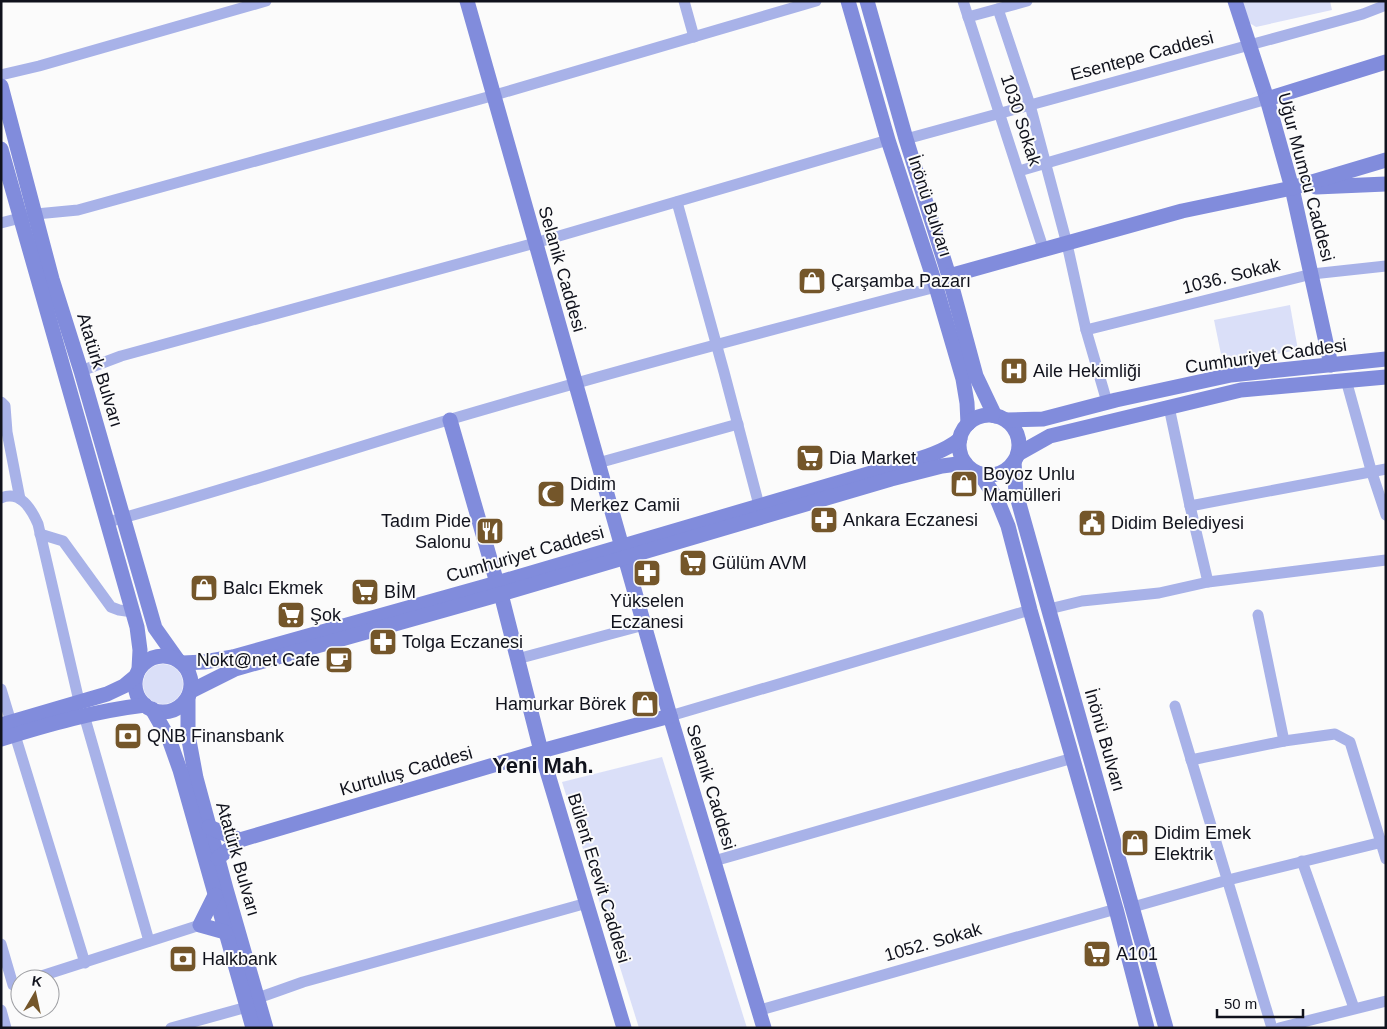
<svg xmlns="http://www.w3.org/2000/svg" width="1387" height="1029" font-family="Arial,sans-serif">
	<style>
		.green { fill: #dadff8 }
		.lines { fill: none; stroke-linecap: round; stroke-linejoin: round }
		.street { stroke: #a8b2e8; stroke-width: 11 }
		.secondary { stroke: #818cdc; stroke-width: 15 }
		.labels { text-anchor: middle; stroke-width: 4; stroke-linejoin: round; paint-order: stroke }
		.street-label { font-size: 18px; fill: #10121c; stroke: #fbfbfb }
		.poi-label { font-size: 18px; fill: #10121c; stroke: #fbfbfb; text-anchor: start }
		.district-label { font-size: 22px; font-weight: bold; fill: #10121c; stroke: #fbfbfb }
	</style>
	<rect width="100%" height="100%" fill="#fbfbfb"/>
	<g class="green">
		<path d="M1242 1H1330L1332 10 1256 27 1248 22Z"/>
		<path d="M1290 305 1298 350 1223 364 1214 320Z"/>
		<circle cx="163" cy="684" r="20"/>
		<path d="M662 757 747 1028H639L562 782Z"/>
	</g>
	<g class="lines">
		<g class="street">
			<path d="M684 1 694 37"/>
			<path d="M963 1 1044 251"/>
			<path d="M998 9 1030 105 1067 244 1086 330 1107 402"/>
			<path d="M968 17 1027 1"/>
			<path d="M1 75 39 66 266 1"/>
			<path d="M906 139 1363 14 1386 5"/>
			<path d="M1019 171 1267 99"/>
			<path d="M677 202 724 372 759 505"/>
			<path d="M1 223 36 214 78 210 495 95 816 1"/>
			<path d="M1086 330 1312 274 1386 266"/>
			<path d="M81 371 121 356 535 243 888 140"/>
			<path d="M1346 380 1371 470 1386 515"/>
			<path d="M1 402 5 406 7 432 20 499"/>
			<path d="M1169 407 1190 506 1208 582"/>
			<path d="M598 463 738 424"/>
			<path d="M1 498C20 490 31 508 38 524L79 701"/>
			<path d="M1190 506 1386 469"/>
			<path d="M108 522C222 491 335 454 448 420 610 372 773 329 936 287"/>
			<path d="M40 534 63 541 111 607 119 610 133 612"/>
			<path d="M1049 609 1082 601 1159 593 1208 582 1386 560"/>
			<path d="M1258 615 1284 741"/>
			<path d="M517 659 644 625"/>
			<path d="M1 689 11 722"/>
			<path d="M1175 706 1272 1028"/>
			<path d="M84 715 149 941"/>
			<path d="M670 716 1030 610"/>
			<path d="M15 735 85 963"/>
			<path d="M1191 760 1284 741 1335 734 1350 742 1386 859"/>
			<path d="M714 861 1073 758"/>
			<path d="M1302 861 1354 1008"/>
			<path d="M1133 907 1228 880 1386 841"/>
			<path d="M1 944 13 985"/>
			<path d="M32 979 200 925"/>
			<path d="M258 998 303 982 587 903"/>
			<path d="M1 1010 6 1028"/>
			<path d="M760 1010 1116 909"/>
			<path d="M171 1028 247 1007"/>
			<path d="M1279 1028 1386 1001"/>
		</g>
		<g class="secondary">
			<path d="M467 1 670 716 764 1028"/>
			<path d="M848 1 888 140 934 280 963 379 967 403 968 424"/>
			<path d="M867 1 906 139 949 276 976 376 995 416"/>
			<path d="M1235 1 1267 99 1292 188 1331 365"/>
			<path d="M1 86 52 279 81 371 155 628 177 659"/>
			<path d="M1267 99 1386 62"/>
			<path d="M1 149C45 309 93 467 137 627L140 650 139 669"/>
			<path d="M1316 187 1386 184"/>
			<path d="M949 276 1182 211 1292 188 1386 160"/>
			<circle cx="989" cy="445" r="30"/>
			<path d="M450 420 497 583"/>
			<path d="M1006 420 1043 419 1116 400 1231 375 1386 359"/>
			<path d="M1018 454 1050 436 1241 390 1386 377"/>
			<path d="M1014 462 1016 493 1166 1028"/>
			<path d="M980 474 997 499 1008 526 1030 610 1116 909 1147 1028"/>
			<path d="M501 594 541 751 624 1028"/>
			<circle cx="163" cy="684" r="28"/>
			<path d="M183 663 204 662 233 657 497 583 885 469C909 461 939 456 960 439"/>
			<path d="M191 691 235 669 501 594 891 479 942 466 965 463"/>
			<path d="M188 698V735L196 778 226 889 266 1028"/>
			<path d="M152 709 169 739 180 770 253 1028"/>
			<path d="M1 725 107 694 124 686 136 676"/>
			<path d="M1 739C49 724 95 711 145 705"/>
			<path d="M209 827 240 840"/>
			<path d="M218 858 240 840 541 751 670 716"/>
			<path d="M215 895 200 925 225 932"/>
		</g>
	</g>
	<defs>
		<symbol id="shop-square" viewBox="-11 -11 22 22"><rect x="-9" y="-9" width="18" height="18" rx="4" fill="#74562a" stroke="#fbfbfb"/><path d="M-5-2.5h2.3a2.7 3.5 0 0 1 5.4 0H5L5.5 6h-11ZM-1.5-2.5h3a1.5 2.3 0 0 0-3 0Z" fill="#fff"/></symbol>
		<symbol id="hospital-square" viewBox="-11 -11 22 22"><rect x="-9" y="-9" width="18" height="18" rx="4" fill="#74562a" stroke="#fbfbfb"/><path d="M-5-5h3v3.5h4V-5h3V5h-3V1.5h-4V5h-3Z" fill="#fff"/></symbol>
		<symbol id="supermarket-square" viewBox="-11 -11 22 22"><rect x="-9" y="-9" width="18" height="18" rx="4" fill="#74562a" stroke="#fbfbfb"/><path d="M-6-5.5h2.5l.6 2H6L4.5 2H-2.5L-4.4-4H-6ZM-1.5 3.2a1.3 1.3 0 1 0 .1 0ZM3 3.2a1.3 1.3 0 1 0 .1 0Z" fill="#fff"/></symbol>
		<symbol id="mosque-square" viewBox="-11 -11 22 22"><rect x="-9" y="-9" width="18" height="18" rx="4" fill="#74562a" stroke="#fbfbfb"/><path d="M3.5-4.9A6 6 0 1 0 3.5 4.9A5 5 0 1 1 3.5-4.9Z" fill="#fff"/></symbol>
		<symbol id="pharmacy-square" viewBox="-11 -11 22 22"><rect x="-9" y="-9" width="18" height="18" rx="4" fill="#74562a" stroke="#fbfbfb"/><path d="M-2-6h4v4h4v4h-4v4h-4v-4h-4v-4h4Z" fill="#fff"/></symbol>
		<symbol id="civic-square" viewBox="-11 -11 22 22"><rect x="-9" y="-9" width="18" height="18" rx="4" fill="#74562a" stroke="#fbfbfb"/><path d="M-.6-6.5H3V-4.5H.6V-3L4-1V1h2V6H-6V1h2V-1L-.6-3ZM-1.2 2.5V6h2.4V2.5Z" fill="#fff"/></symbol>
		<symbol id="restaurant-square" viewBox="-11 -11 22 22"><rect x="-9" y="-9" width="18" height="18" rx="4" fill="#74562a" stroke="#fbfbfb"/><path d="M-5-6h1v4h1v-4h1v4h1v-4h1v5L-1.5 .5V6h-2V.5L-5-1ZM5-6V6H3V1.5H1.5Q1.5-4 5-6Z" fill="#fff"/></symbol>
		<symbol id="cafe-square" viewBox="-11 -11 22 22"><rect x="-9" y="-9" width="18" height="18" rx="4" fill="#74562a" stroke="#fbfbfb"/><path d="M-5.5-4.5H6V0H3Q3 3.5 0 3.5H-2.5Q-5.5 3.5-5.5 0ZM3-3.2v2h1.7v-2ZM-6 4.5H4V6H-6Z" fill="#fff"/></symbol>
		<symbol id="bank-square" viewBox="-11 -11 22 22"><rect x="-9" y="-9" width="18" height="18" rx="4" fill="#74562a" stroke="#fbfbfb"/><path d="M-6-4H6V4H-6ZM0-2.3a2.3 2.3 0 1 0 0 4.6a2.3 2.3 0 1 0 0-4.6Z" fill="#fff"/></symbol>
	</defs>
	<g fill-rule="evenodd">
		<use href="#shop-square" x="796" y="265" width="32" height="32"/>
		<use href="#hospital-square" x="998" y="355" width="32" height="32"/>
		<use href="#supermarket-square" x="794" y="442" width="32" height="32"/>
		<use href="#shop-square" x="948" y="468" width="32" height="32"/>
		<use href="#mosque-square" x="535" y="478" width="32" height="32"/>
		<use href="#pharmacy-square" x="808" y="504" width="32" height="32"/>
		<use href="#civic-square" x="1076" y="507" width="32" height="32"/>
		<use href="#restaurant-square" x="474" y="515" width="32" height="32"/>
		<use href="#supermarket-square" x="677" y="547" width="32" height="32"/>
		<use href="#pharmacy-square" x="631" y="557" width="32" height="32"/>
		<use href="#shop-square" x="188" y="572" width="32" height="32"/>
		<use href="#supermarket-square" x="349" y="576" width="32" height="32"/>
		<use href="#supermarket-square" x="275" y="599" width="32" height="32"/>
		<use href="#pharmacy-square" x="367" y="626" width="32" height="32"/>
		<use href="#cafe-square" x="323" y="644" width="32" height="32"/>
		<use href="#shop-square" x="629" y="688" width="32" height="32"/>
		<use href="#bank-square" x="112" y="720" width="32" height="32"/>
		<use href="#shop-square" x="1119" y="827" width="32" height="32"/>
		<use href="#supermarket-square" x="1081" y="938" width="32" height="32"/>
		<use href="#bank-square" x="167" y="943" width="32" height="32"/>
	</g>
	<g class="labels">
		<g class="street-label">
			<text transform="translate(1142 56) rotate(-15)" y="6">Esentepe Caddesi</text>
			<text transform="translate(1021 120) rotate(72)" y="6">1030 Sokak</text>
			<text transform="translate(1306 177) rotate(75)" y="6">Uğur Mumcu Caddesi</text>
			<text transform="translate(930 206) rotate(72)" y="6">İnönü Bulvarı</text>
			<text transform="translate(562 269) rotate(74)" y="6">Selanik Caddesi</text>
			<text transform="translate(1231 276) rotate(-14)" y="6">1036. Sokak</text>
			<text transform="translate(1266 356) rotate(-8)" y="6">Cumhuriyet Caddesi</text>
			<text transform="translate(100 370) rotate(73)" y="6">Atatürk Bulvarı</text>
			<text transform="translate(525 554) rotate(-16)" y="6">Cumhuriyet Caddesi</text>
			<text transform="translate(1105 740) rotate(74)" y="6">İnönü Bulvarı</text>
			<text transform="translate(406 771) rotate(-16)" y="6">Kurtuluş Caddesi</text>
			<text transform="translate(711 787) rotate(73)" y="6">Selanik Caddesi</text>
			<text transform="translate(238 859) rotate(74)" y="6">Atatürk Bulvarı</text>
			<text transform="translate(599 878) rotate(73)" y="6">Bülent Ecevit Caddesi</text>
			<text transform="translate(933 942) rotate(-16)" y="6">1052. Sokak</text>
		</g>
		<g class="poi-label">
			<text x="831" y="287">Çarşamba Pazarı</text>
			<text x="1033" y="377">Aile Hekimliği</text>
			<text x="829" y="464">Dia Market</text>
			<text x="983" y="480">Boyoz Unlu<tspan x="983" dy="21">Mamülleri</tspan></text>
			<text x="570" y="490">Didim<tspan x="570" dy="21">Merkez Camii</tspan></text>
			<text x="843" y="526">Ankara Eczanesi</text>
			<text x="471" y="527" text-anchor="end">Tadım Pide<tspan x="471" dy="21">Salonu</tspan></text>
			<text x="1111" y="529">Didim Belediyesi</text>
			<text x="712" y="569">Gülüm AVM</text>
			<text x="223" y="594">Balcı Ekmek</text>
			<text x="384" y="598">BİM</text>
			<text x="647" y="607" text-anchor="middle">Yükselen<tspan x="647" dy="21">Eczanesi</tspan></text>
			<text x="310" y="621">Şok</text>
			<text x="402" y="648">Tolga Eczanesi</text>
			<text x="320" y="666" text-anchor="end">Nokt@net Cafe</text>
			<text x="626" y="710" text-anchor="end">Hamurkar Börek</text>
			<text x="147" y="742">QNB Finansbank</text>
			<text x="1154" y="839">Didim Emek<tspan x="1154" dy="21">Elektrik</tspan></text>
			<text x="1116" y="960">A101</text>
			<text x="202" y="965">Halkbank</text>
		</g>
		<g class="district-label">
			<text x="543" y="773">Yeni Mah.</text>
		</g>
	</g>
	<rect width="1387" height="1029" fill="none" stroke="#10121c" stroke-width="5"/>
	<g transform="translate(35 994) rotate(9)"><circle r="24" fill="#fbfbfb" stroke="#9d9ea2"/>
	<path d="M0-4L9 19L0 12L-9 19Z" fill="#74562a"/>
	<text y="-8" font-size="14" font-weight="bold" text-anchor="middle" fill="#10121c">K</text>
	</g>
	<path d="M1217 1009v8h86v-8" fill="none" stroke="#10121c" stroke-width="2.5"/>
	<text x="1224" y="1009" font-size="15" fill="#10121c" stroke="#fbfbfb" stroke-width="4" paint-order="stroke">50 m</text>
</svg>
